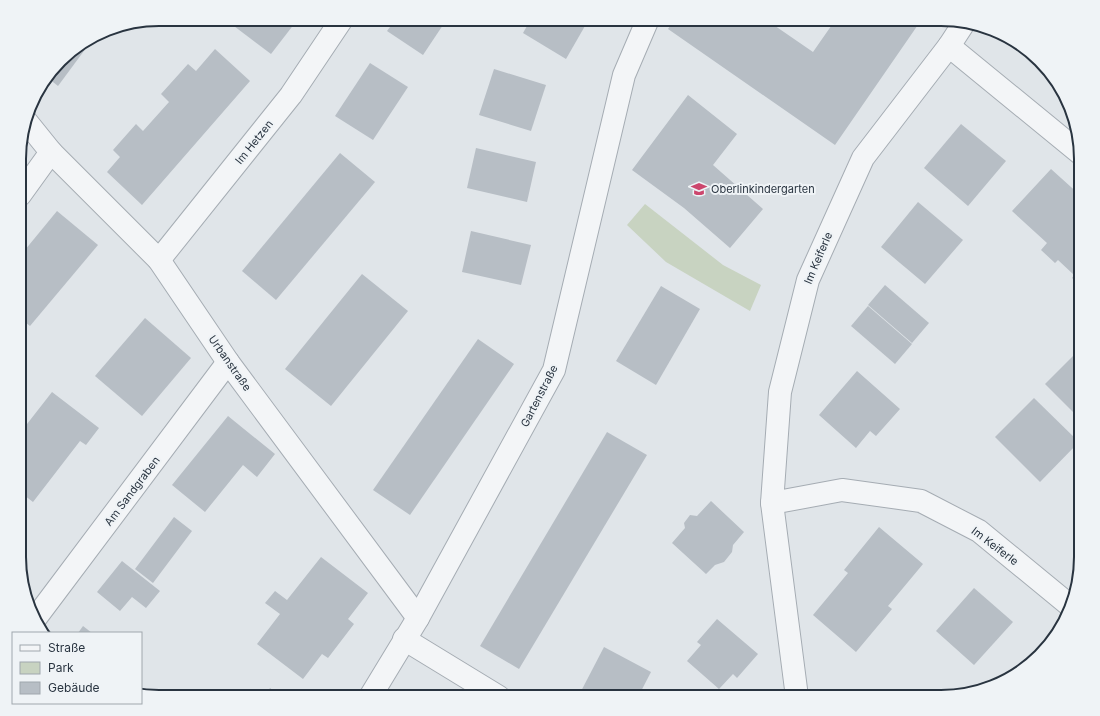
<svg xmlns="http://www.w3.org/2000/svg" width="1100" height="716" font-family="Inter,sans-serif">
	<style>
		.green { fill: #c8d3c1 }
		.building { fill: #b7bec5 }
		.lines { fill: none; stroke-linecap: round; stroke-linejoin: round }
		.street-casing { stroke: #a5acb3; stroke-width: 24 }
		.street { stroke: #f3f5f7; stroke-width: 22 }
		.labels { text-anchor: middle; stroke-width: 4; stroke-linejoin: round; paint-order: stroke }
		.street-label { font-size: 11px; fill: #293440; stroke: #eff3f6 }
		.poi-label { font-size: 11px; fill: #293440; stroke: #eff3f6; text-anchor: start }
		.rim { fill: none; stroke: #293440; stroke-width: 2 }
	</style>
	<rect width="100%" height="100%" fill="#e0e5e9"/>
	<path class="green" d="M645 204 723 265 761 285 750 311 666 262 627 225Z"/>
	<g class="building">
		<path d="M226 19H298L271 54 226 20Z"/>
		<path d="M396 19H447L423 55 387 31Z"/>
		<path d="M531 19H589L566 59 523 33Z"/>
		<path d="M675 19H765L813 52 836 19H922L835 145 668 29Z"/>
		<path d="M95 36 58 86 48 78 66 54Z"/>
		<path d="M215 49 250 81 142 205 107 172 120 157 113 150 136 124 143 131 169 102 161 94 188 64 196 71Z"/>
		<path d="M370 63 408 87 373 140 335 116Z"/>
		<path d="M494 69 546 85 531 131 479 115Z"/>
		<path d="M688 95 737 134 713 165 763 209 730 248 684 208 632 170Z"/>
		<path d="M961 124 1006 161 968 206 924 168Z"/>
		<path d="M476 148 536 162 527 202 467 188Z"/>
		<path d="M340 153 375 182 276 300 242 271Z"/>
		<path d="M1051 169 1081 196V206L1077 210 1081 213V286L1072 278 1074 275 1058 260 1055 263 1041 250 1047 243 1012 211Z"/>
		<path d="M918 202 963 240 925 284 881 247Z"/>
		<path d="M57 211 98 245 30 326 20 318V256Z"/>
		<path d="M471 231 531 245 521 285 462 272Z"/>
		<path d="M362 274 408 311 331 406 285 369Z"/>
		<path d="M885 285 929 323 912 343 868 305Z"/>
		<path d="M661 286 700 309 656 385 616 361Z"/>
		<path d="M868 306 912 344 895 364 851 326Z"/>
		<path d="M145 318 191 358 142 416 95 376Z"/>
		<path d="M478 339 514 364 410 515 373 490Z"/>
		<path d="M1081 348V420L1045 384Z"/>
		<path d="M857 371 900 409 876 436 870 431 856 448 819 415Z"/>
		<path d="M52 392 99 428 86 445 80 441 33 502 20 492V433Z"/>
		<path d="M1034 398 1079 442 1040 482 995 437Z"/>
		<path d="M228 416 275 454 257 477 243 465 205 512 172 485Z"/>
		<path d="M607 432 647 455 519 669 480 646Z"/>
		<path d="M711 501 744 532 733 545 732 552 724 562 715 565 706 574 672 543 685 528 684 523 690 515 697 516Z"/>
		<path d="M174 517 192 531 153 583 135 569Z"/>
		<path d="M879 527 923 564 888 606 892 609 856 652 813 615 848 573 844 570Z"/>
		<path d="M321 557 368 593 348 619 354 624 328 658 322 654 303 679 257 644 280 614 265 603 275 591 287 600Z"/>
		<path d="M122 561 160 591 146 608 132 597 120 611 97 592Z"/>
		<path d="M974 588 1013 622 974 665 936 631Z"/>
		<path d="M717 619 758 654 737 678 733 674 719 689 687 661 701 645 697 642Z"/>
		<path d="M83 626 92 633H78Z"/>
		<path d="M604 647 651 672 638 697H578Z"/>
		<path d="M270 688 282 697H264Z"/>
	</g>
	<g class="lines">
		<defs>
			<g id="street">
				<path d="M949 46 1081 154"/>
				<path d="M26 121 51 152 159 260 228 362 418 618"/>
				<path d="M20 195 51 152"/>
				<path d="M159 260 291 95 342 19"/>
				<path d="M772 503 842 490 921 501 979 531 1068 604"/>
				<path d="M35 619 228 362"/>
				<path d="M404 639 499 697"/>
				<path d="M370 697 418 618 554 370 624 75 648 19"/>
				<path d="M797 697 772 503 780 392 808 280 863 158 949 46 964 23"/>
			</g>
		</defs>
		<use href="#street" class="street-casing"/>
		<use href="#street" class="street"/>
	</g>
	<defs>
		<symbol id="school-bare" viewBox="-9 -9 18 18"><path d="M0-5L7-2L0 1L-7-2ZM-4 1L0 2.5L4 1V4Q0 6-4 4Z" fill="#cc466d" stroke="#eff3f6" stroke-width="2.5" paint-order="stroke"/></symbol>
	</defs>
	<g fill-rule="evenodd">
		<use href="#school-bare" x="688" y="178" width="22" height="22"/>
	</g>
	<g class="labels">
		<g class="street-label">
			<text transform="translate(254 142) rotate(-51)" y="4">Im Hetzen</text>
			<text transform="translate(818 258) rotate(-67)" y="4">Im Keiferle</text>
			<text transform="translate(230 363) rotate(55)" y="4">Urbanstraße</text>
			<text transform="translate(539 396) rotate(-63)" y="4">Gartenstraße</text>
			<text transform="translate(132 491) rotate(-53)" y="4">Am Sandgraben</text>
			<text transform="translate(995 546) rotate(37)" y="4">Im Keiferle</text>
		</g>
		<g class="poi-label">
			<text x="711" y="193">Oberlinkindergarten</text>
		</g>
	</g>
	<path d="M0 0H1100V716H0ZM159 26H941A133 133 0 0 1 1074 159V557A133 133 0 0 1 941 690H159A133 133 0 0 1 26 557V159A133 133 0 0 1 159 26Z" fill="#eff3f6" fill-rule="evenodd"/>
	<path class="rim" d="M159 26H941A133 133 0 0 1 1074 159V557A133 133 0 0 1 941 690H159A133 133 0 0 1 26 557V159A133 133 0 0 1 159 26Z"/>
	<rect x="12" y="632" width="130" height="72" fill="#eff3f6" stroke="#a0a7ad"/>
	<rect x="20" y="645" width="20" height="6" fill="#f3f5f7" stroke="#a0a7ad"/>
	<text x="48" y="652" font-size="12" fill="#293440">Straße</text>
	<rect x="20" y="662" width="20" height="12" fill="#c8d3c1" stroke="#a0a7ad"/>
	<text x="48" y="672" font-size="12" fill="#293440">Park</text>
	<rect x="20" y="682" width="20" height="12" fill="#b7bec5" stroke="#a0a7ad"/>
	<text x="48" y="692" font-size="12" fill="#293440">Gebäude</text>
</svg>
